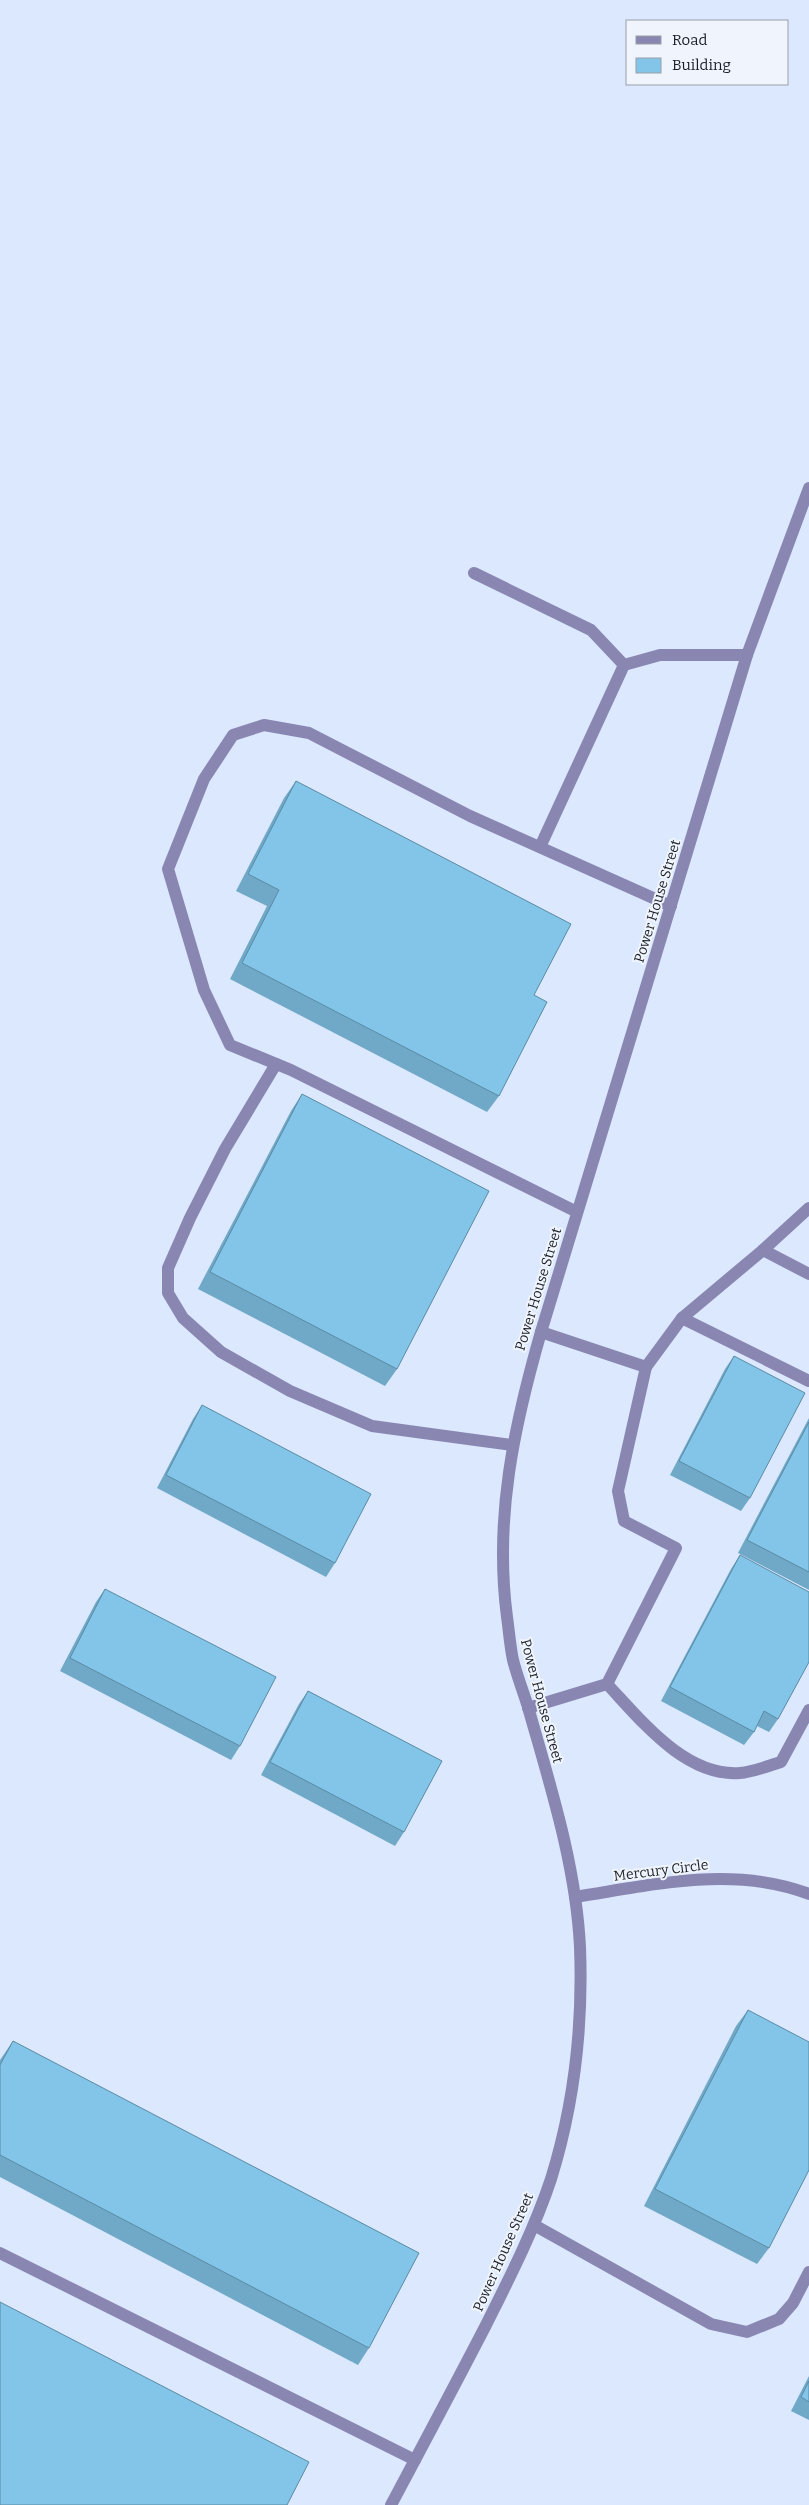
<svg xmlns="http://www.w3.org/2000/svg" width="809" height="2505" font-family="Bitter,serif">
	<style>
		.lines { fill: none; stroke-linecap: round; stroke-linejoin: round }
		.lane { stroke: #8987b2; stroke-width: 12 }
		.street { stroke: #8987b2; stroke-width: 12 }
		.wall { fill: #70a9c8 }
		.building { fill: #82c5e9; stroke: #5b8aa3 }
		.labels { text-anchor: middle; stroke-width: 4; stroke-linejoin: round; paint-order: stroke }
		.street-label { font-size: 14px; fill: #191e25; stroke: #f0f5fd }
	</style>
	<rect width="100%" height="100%" fill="#dbe8fd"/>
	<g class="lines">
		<g class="lane">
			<path d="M474 573 591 630 624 665"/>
			<path d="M540 847 624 665 660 655H747L809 488"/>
			<path d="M276 1064 225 1149 190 1218 168 1268V1293L183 1318 221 1352 290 1391 372 1426 512 1445"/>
			<path d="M577 1212 291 1070 230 1045 204 990 168 869 204 779 233 735 264 725 309 733 470 816 671 906"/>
			<path d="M763 1250 809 1208"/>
			<path d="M682 1318 763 1250 809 1274"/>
			<path d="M646 1367 682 1318 809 1381"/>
			<path d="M607 1684C641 1720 685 1777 740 1773 753 1772 768 1766 781 1762L809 1710"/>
			<path d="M528 1708 607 1684 676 1548 624 1521 618 1491 646 1367 541 1332"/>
			<path d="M534 2225 711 2324 747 2332 779 2319 793 2303 809 2272"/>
			<path d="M0 2253 415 2460"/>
		</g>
		<g class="street">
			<path d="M575 1897C653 1885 733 1865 809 1894"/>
			<path d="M391 2505C423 2445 455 2385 486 2325 510 2277 534 2230 551 2179 574 2105 583 2024 580 1947 576 1865 550 1785 528 1707 523 1691 517 1676 513 1660 510 1646 509 1631 507 1617 494 1518 514 1426 541 1332L747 655"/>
		</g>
	</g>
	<g class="wall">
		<path d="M296 781 534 995 499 1096 487 1112 230 979 267 906 236 891 284 798Z"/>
		<path d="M302 1094 397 1369 385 1386 198 1289 291 1111Z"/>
		<path d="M734 1356 750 1498 741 1511 670 1475 725 1369Z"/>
		<path d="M202 1405 335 1563 326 1577 157 1488 193 1419Z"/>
		<path d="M809 1418V1590L738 1553Z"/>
		<path d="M740 1555 778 1719 769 1732 757 1726 754 1732 744 1745 661 1701 731 1569Z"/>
		<path d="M105 1589 240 1746 231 1760 60 1671 96 1602Z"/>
		<path d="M308 1691 404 1832 395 1846 261 1775 299 1704Z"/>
		<path d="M748 2010 769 2248 757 2264 644 2206 736 2026Z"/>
		<path d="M13 2041 369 2348 358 2365 0 2177V2060Z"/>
		<path d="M809 2376V2420L791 2411Z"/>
	</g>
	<g class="building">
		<path d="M296 781 571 924 534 995 547 1002 499 1096 242 963 279 890 248 874Z"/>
		<path d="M302 1094 489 1191 397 1369 210 1272Z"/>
		<path d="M734 1356 805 1393 750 1498 679 1461Z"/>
		<path d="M202 1405 371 1494 335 1563 166 1475Z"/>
		<path d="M809 1422V1572L747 1540Z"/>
		<path d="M740 1555 809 1592V1662L778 1719 764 1711 754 1732 670 1687Z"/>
		<path d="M105 1589 276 1677 240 1746 70 1658Z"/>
		<path d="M308 1691 442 1761 404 1832 270 1762Z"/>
		<path d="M748 2010 809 2042V2170L769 2248 655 2189Z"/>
		<path d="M13 2041 419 2253 369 2348 0 2155V2065Z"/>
		<path d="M0 2302 309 2462 287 2505H0Z"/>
		<path d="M809 2381V2402L801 2397Z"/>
	</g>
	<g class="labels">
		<g class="street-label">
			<text transform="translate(657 901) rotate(-73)" y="5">Power House Street</text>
			<text transform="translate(538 1289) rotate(-73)" y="5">Power House Street</text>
			<text transform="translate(542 1701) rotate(75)" y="5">Power House Street</text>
			<text transform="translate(661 1870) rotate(-7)" y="5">Mercury Circle</text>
			<text transform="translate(503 2252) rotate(-66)" y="5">Power House Street</text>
		</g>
	</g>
	<rect x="626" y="20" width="162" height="65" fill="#f0f5fd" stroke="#9a9fa7"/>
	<rect x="636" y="36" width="25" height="8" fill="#8987b2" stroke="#9a9fa7"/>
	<text x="672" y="45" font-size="15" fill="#191e25">Road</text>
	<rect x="636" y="58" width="25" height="15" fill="#82c5e9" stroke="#9a9fa7"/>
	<text x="672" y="70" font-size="15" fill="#191e25">Building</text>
</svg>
